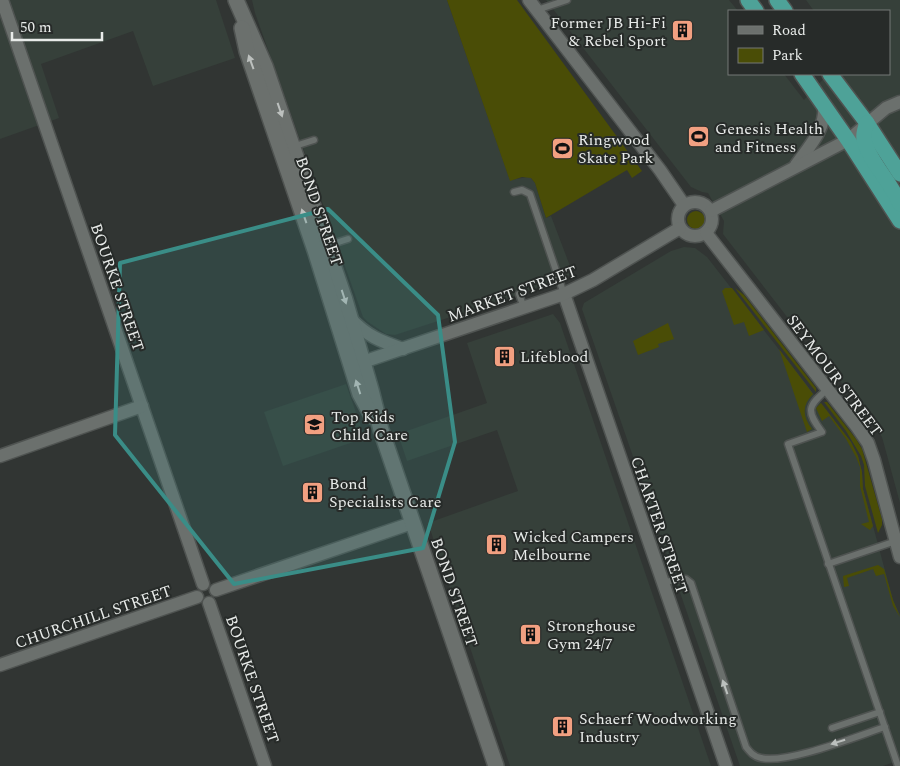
<svg xmlns="http://www.w3.org/2000/svg" width="900" height="766" font-family="Spectral,serif">
	<style>
		.built { fill: #36403a }
		.green { fill: #4a4d06 }
		.lines { fill: none; stroke-linecap: round; stroke-linejoin: round }
		.service-casing { stroke: #4f5351; stroke-width: 9 }
		.minor-casing { stroke: #4f5351; stroke-width: 15 }
		.tertiary-casing { stroke: #4f5351; stroke-width: 18 }
		.trunk-casing { stroke: #4f5351; stroke-width: 18 }
		.service { stroke: #6b706d; stroke-width: 6 }
		.minor { stroke: #6b706d; stroke-width: 12 }
		.tertiary { stroke: #6b706d; stroke-width: 15 }
		.trunk { stroke: #4ea298; stroke-width: 15 }
		.oneway { fill: #bcc0be }
		.marked { fill: #3a8d87; fill-opacity: 0.2; stroke: #3a8d87; stroke-width: 4; stroke-linejoin: round }
		.labels { text-anchor: middle; stroke-width: 4; stroke-linejoin: round; paint-order: stroke }
		.poi-label { font-size: 16px; fill: #e8ebe9; stroke: #272b29; text-anchor: start }
		.street-label { font-size: 16px; fill: #e8ebe9; stroke: #272b29 }
	</style>
	<rect width="100%" height="100%" fill="#313533"/>
	<g class="built">
		<path d="M0 0H216L235 58 153 86 133 31 41 64 59 118 0 139Z"/>
		<path d="M252 0H447L510 180 528 177 531 178 535 183 546 218 551 216 573 274 509 298 395 335 386 334 368 322 363 317 255 13Z"/>
		<path d="M546 0H729L738 11H729V74H784L804 100 828 74H889V11H814L806 0H900V503L882 437 802 330 798 331 723 234 724 221 708 193 702 192 691 187Z"/>
		<path d="M684 247 695 248 707 257 851 442 858 456 862 472 863 489 893 600 900 615V760L883 766H740L582 309 584 303 671 251Z"/>
		<path d="M553 314 560 323 711 766H510L428 523 518 491 497 430 407 461 398 434 487 403 467 343Z"/>
		<path d="M346 384 365 438 283 466 264 412Z"/>
	</g>
	<g class="green">
		<path d="M447 0H517L642 171 632 178 627 170 546 218 535 183 531 178 522 177 510 181Z"/>
		<circle cx="696" cy="220" r="9"/>
		<path d="M725 288H732L764 330 749 336 744 322 734 325 722 291Z"/>
		<path d="M735 288 744 295 816 388V392Z"/>
		<path d="M668 323 674 339 658 344 659 347 638 355 633 341Z"/>
		<path d="M779 349 813 394C802 405 802 416 812 429L807 432Z"/>
		<path d="M824 402H827L856 439 862 449 882 519V525L878 533 865 486 864 465 861 456 846 431Z"/>
		<path d="M821 403 851 442 858 456 862 472 863 489 873 526 870 530 861 524 869 522 860 486V467L856 457 846 439 829 416 822 421 816 408Z"/>
		<path d="M878 565 884 569 893 600 900 617 893 606 884 574 876 576 873 569 847 578 849 586 844 587 843 576Z"/>
	</g>
	<g class="lines">
		<defs>
			<g id="service">
				<path d="M537 10 567 0"/>
				<path d="M292 147 314 140"/>
				<path d="M514 192 522 190 530 194 564 294"/>
				<path d="M326 246 348 239"/>
				<path d="M519 294 524 308"/>
				<path d="M828 389C807 406 806 411 822 432L788 444 898 766"/>
				<path d="M828 564 896 541"/>
				<path d="M663 584 670 581 686 579 691 583 746 747C750 752 754 757 761 758 788 764 857 736 885 727"/>
				<path d="M832 728 880 712"/>
			</g>
			<g id="minor">
				<path d="M2 0 203 584"/>
				<path d="M529 0 660 170 684 205"/>
				<path d="M796 165C808 148 826 129 824 107"/>
				<circle cx="695" cy="219" r="17"/>
				<path d="M711 211 848 140 886 108 900 102"/>
				<path d="M706 233 857 427 868 443 874 460 900 557"/>
				<path d="M564 294 726 766"/>
				<path d="M351 319C367 336 380 341 403 349"/>
				<path d="M354 365 564 294 593 280 680 228"/>
				<path d="M0 456 142 406"/>
				<path d="M216 590 412 523"/>
				<path d="M209 603 265 766"/>
				<path d="M0 665 197 597"/>
			</g>
			<g id="tertiary">
				<path d="M236 0 265 66 345 300 371 390 381 430 496 766"/>
				<path d="M242 28 247 51 315 250 360 394 372 416"/>
			</g>
			<g id="trunk">
				<path d="M748 0 756 11"/>
				<path d="M777 0 785 11"/>
				<path d="M802 74 848 140 900 221"/>
				<path d="M830 74 867 123 900 174"/>
				<path d="M867 123C865 128 863 134 864 139 866 157 892 183 900 204"/>
			</g>
		</defs>
		<use href="#service" class="service-casing"/>
		<use href="#minor" class="minor-casing"/>
		<use href="#tertiary" class="tertiary-casing"/>
		<use href="#trunk" class="trunk-casing"/>
		<use href="#service" class="service"/>
		<use href="#minor" class="minor"/>
		<use href="#tertiary" class="tertiary"/>
		<use href="#trunk" class="trunk"/>
	</g>
	<defs><path id="oneway-solid" d="M-6-.8H1V-3.2L6.5 0L1 3.2V.8H-6Z" transform="scale(1.25)"/></defs>
	<g class="oneway">
		<use href="#oneway-solid" transform="translate(251 62) rotate(-110)"/>
		<use href="#oneway-solid" transform="translate(280 110) rotate(71)"/>
		<use href="#oneway-solid" transform="translate(304 216) rotate(-109)"/>
		<use href="#oneway-solid" transform="translate(344 297) rotate(72)"/>
		<use href="#oneway-solid" transform="translate(358 387) rotate(-108)"/>
		<use href="#oneway-solid" transform="translate(725 687) rotate(-109)"/>
		<use href="#oneway-solid" transform="translate(838 742) rotate(162)"/>
	</g>
	<path class="marked" d="M328 209 438 315 455 442 423 548 234 584 115 435 120 263Z"/>
	<defs>
		<symbol id="building-square" viewBox="-11 -11 22 22"><rect x="-9" y="-9" width="18" height="18" rx="4" fill="#f2a081" stroke="#272b29"/><path d="M-4-6H4V6H1V3H-1V6H-4ZM-2.5-4.3h1.7v1.8h-1.7ZM.8-4.3h1.7v1.8H.8ZM-2.5-1h1.7V.8h-1.7ZM.8-1h1.7V.8H.8Z" fill="#111"/></symbol>
		<symbol id="stadium-square" viewBox="-11 -11 22 22"><rect x="-9" y="-9" width="18" height="18" rx="4" fill="#f2a081" stroke="#272b29"/><path d="M0-5a6.5 5 0 1 0 0 10a6.5 5 0 1 0 0-10ZM-3.5-1.8h7v3.6h-7Z" fill="#111"/></symbol>
		<symbol id="school-square" viewBox="-11 -11 22 22"><rect x="-9" y="-9" width="18" height="18" rx="4" fill="#f2a081" stroke="#272b29"/><path d="M0-5L7-2L0 1L-7-2ZM-4 1L0 2.5L4 1V4Q0 6-4 4Z" fill="#111"/></symbol>
	</defs>
	<g fill-rule="evenodd">
		<use href="#building-square" x="670" y="18" width="25" height="25"/>
		<use href="#stadium-square" x="686" y="124" width="25" height="25"/>
		<use href="#stadium-square" x="550" y="136" width="25" height="25"/>
		<use href="#building-square" x="492" y="344" width="25" height="25"/>
		<use href="#school-square" x="302" y="412" width="25" height="25"/>
		<use href="#building-square" x="300" y="480" width="25" height="25"/>
		<use href="#building-square" x="484" y="532" width="25" height="25"/>
		<use href="#building-square" x="518" y="622" width="25" height="25"/>
		<use href="#building-square" x="550" y="714" width="25" height="25"/>
	</g>
	<g class="labels">
		<g class="poi-label">
			<text x="666" y="28" text-anchor="end">Former JB Hi-Fi<tspan x="666" dy="18">&amp; Rebel Sport</tspan></text>
			<text x="715" y="134">Genesis Health<tspan x="715" dy="18">and Fitness</tspan></text>
			<text x="578" y="145">Ringwood<tspan x="578" dy="18">Skate Park</tspan></text>
			<text x="520" y="362">Lifeblood</text>
			<text x="331" y="422">Top Kids<tspan x="331" dy="18">Child Care</tspan></text>
			<text x="329" y="489">Bond<tspan x="329" dy="18">Specialists Care</tspan></text>
			<text x="513" y="542">Wicked Campers<tspan x="513" dy="18">Melbourne</tspan></text>
			<text x="547" y="631">Stronghouse<tspan x="547" dy="18">Gym 24/7</tspan></text>
			<text x="579" y="724">Schaerf Woodworking<tspan x="579" dy="18">Industry</tspan></text>
		</g>
		<g class="street-label">
			<text transform="translate(320 211) rotate(71)" y="6">BOND STREET</text>
			<text transform="translate(118 287) rotate(71)" y="6">BOURKE STREET</text>
			<text transform="translate(512 293) rotate(-20)" y="6">MARKET STREET</text>
			<text transform="translate(835 375) rotate(53)" y="6">SEYMOUR STREET</text>
			<text transform="translate(660 525) rotate(71)" y="6">CHARTER STREET</text>
			<text transform="translate(455 592) rotate(71)" y="6">BOND STREET</text>
			<text transform="translate(93 616) rotate(-19)" y="6">CHURCHILL STREET</text>
			<text transform="translate(253 679) rotate(71)" y="6">BOURKE STREET</text>
		</g>
	</g>
	<rect x="728" y="10" width="162" height="65" fill="#272b29" stroke="#747876"/>
	<rect x="738" y="26" width="25" height="8" fill="#6b706d" stroke="#747876"/>
	<text x="772" y="35" font-size="15" fill="#e8ebe9">Road</text>
	<rect x="738" y="48" width="25" height="15" fill="#4a4d06" stroke="#747876"/>
	<text x="772" y="60" font-size="15" fill="#e8ebe9">Park</text>
	<path d="M12 32v8h90v-8" fill="none" stroke="#e8ebe9" stroke-width="2.5"/>
	<text x="20" y="32" font-size="15" fill="#e8ebe9" stroke="#272b29" stroke-width="4" paint-order="stroke">50 m</text>
</svg>
